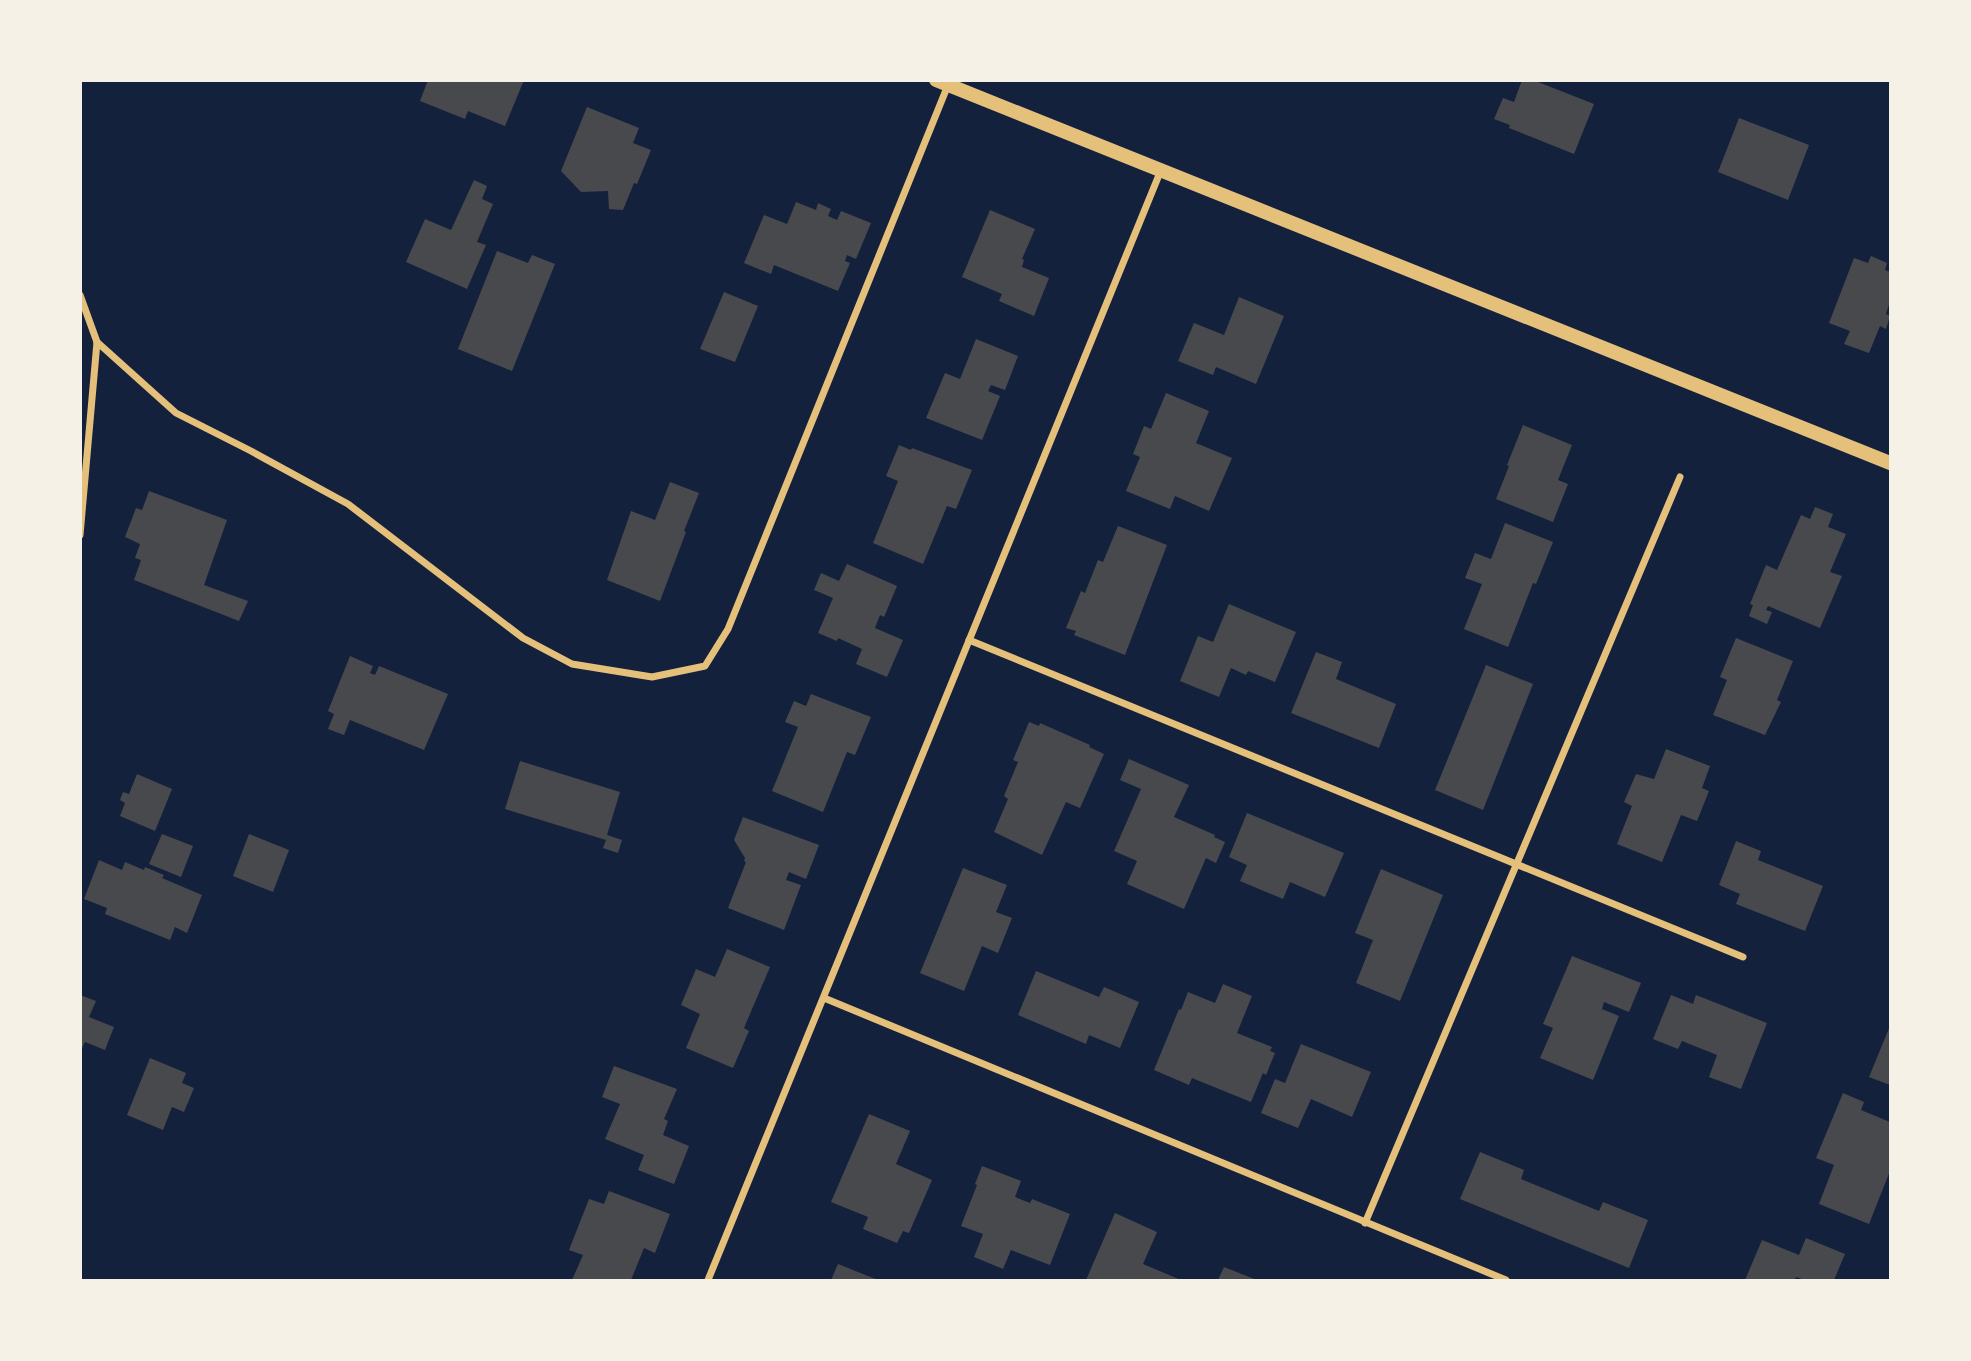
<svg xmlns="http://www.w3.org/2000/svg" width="1971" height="1361" font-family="Arial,sans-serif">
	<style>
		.building { fill: #48494c }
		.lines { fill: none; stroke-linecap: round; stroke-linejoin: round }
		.minor { stroke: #e5c07b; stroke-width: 7 }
		.secondary { stroke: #e5c07b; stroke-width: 14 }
	</style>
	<rect width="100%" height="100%" fill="#14213d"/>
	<g class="building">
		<path d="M428 80H524L505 126 468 111 465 119 420 101Z"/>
		<path d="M1522 80H1533L1594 104 1574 154 1509 128 1510 125 1494 119 1503 98 1514 102Z"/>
		<path d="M587 107 639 128 633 143 651 150 637 184 634 183 623 210 609 209 608 191 581 192 561 171Z"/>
		<path d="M1739 118 1809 145 1788 200 1718 172Z"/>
		<path d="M474 180 487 186 482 199 493 204 477 242 486 245 467 289 406 262 425 219 451 230Z"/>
		<path d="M796 202 816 210 818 203 831 209 828 216 837 220 841 211 871 223 856 259 847 255 845 261 850 263 838 291 774 265 771 274 744 263 764 215 787 224Z"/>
		<path d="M990 210 1035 229 1022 259 1024 260 1022 267 1049 278 1034 316 999 301 1002 294 962 277Z"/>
		<path d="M497 251 528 263 532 255 555 264 512 371 458 349Z"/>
		<path d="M1871 256 1887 263 1885 270 1890 272V301L1886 314 1890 316 1886 329 1880 326 1869 353 1844 344 1850 331 1829 323 1854 258 1868 263Z"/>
		<path d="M724 292 758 306 735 362 700 349Z"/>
		<path d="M1239 297 1284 316 1256 384 1216 367 1213 375 1178 361 1194 323 1224 335Z"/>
		<path d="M976 339 1018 356 1005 390 991 385 988 391 1000 396 982 440 926 418 945 373 960 379Z"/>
		<path d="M1166 393 1209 411 1196 443 1232 458 1209 511 1175 496 1170 509 1126 491 1140 457 1133 454 1144 426 1151 429Z"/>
		<path d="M1523 425 1572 445 1558 480 1568 484 1553 522 1496 499 1509 466 1507 465Z"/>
		<path d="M899 445 911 450 912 448 972 470 956 509 947 506 923 564 873 543 898 481 886 476Z"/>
		<path d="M670 482 699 493 684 531 686 532 660 601 607 580 631 511 655 520Z"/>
		<path d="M149 491 227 520 204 585 248 601 239 621 134 580 141 560 135 558 140 544 125 537 136 508 142 510Z"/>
		<path d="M1815 507 1833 514 1828 527 1846 534 1830 572 1842 576 1820 628 1768 606 1766 610 1772 612 1767 624 1749 616 1753 605 1750 604 1766 565 1777 570 1801 515 1810 519Z"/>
		<path d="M1505 523 1553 542 1536 584 1533 583 1508 647 1464 629 1482 584 1465 578 1475 553 1491 559Z"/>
		<path d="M1118 526 1167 545 1125 655 1074 635 1076 631 1066 628 1081 591 1085 593 1098 560 1103 562Z"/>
		<path d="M847 564 897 586 884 617 880 615 875 628 903 640 887 677 856 664 862 649 838 638 837 641 818 633 833 598 814 590 821 573 839 581Z"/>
		<path d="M1229 604 1296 632 1275 682 1248 671 1246 675 1231 668 1219 697 1180 681 1198 636 1213 642Z"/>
		<path d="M1736 638 1793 661 1777 700 1781 702 1765 735 1713 715 1727 680 1720 677Z"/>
		<path d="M1316 652 1342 662 1336 679 1396 704 1379 748 1291 713Z"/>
		<path d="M350 656 373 666 370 673 375 675 379 666 448 694 424 750 350 720 344 735 328 729 334 714 328 711Z"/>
		<path d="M1486 665 1533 684 1483 810 1435 790Z"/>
		<path d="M811 694 871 717 855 755 847 752 823 812 772 791 798 727 785 722 794 701 806 706Z"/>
		<path d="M1029 722 1039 726 1040 723 1090 745 1089 747 1104 754 1080 808 1066 802 1042 855 994 832 1008 799 1004 796 1018 762 1013 760Z"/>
		<path d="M1666 749 1710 766 1702 788 1709 791 1697 821 1681 815 1662 862 1617 844 1632 806 1624 802 1636 774 1654 779Z"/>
		<path d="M1129 759 1189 785 1174 817 1215 835 1214 837 1225 842 1216 863 1206 858 1184 909 1127 884 1137 861 1114 851 1141 789 1120 780Z"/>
		<path d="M520 761 620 792 607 835 622 840 618 853 603 848 606 840 505 809Z"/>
		<path d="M137 774 172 789 155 831 120 816 125 803 120 800 123 792 129 794Z"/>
		<path d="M1247 813 1344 853 1325 897 1290 882 1283 899 1240 881 1247 865 1229 857Z"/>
		<path d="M743 817 819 845 806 879 789 872 786 880 801 885 784 930 728 908 746 862 744 861 745 858 734 840Z"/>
		<path d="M162 834 193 846 181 877 149 864Z"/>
		<path d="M249 834 289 850 273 892 233 876Z"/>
		<path d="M1736 841 1761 851 1758 860 1823 886 1805 931 1736 904 1740 894 1719 885Z"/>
		<path d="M99 860 122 870 125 862 144 870 145 867 164 875 162 878 202 895 187 933 175 927 170 940 105 914 107 908 84 899Z"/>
		<path d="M963 868 1007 885 996 912 1012 918 998 953 982 946 964 991 920 973Z"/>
		<path d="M1381 869 1443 895 1400 1001 1356 983 1373 940 1355 933Z"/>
		<path d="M727 949 770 967 744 1028 749 1031 733 1068 686 1048 700 1014 681 1005 696 969 715 977Z"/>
		<path d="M1572 956 1641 983 1629 1012 1604 1002 1602 1009 1619 1016 1593 1080 1540 1058 1553 1028 1543 1024Z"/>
		<path d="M1036 971 1099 997 1104 987 1139 1002 1120 1048 1089 1035 1086 1044 1018 1015Z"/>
		<path d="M1223 984 1252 996 1237 1033 1272 1047 1270 1051 1275 1053 1266 1075 1263 1073 1251 1102 1192 1078 1189 1085 1154 1070 1179 1009 1181 1010 1188 992 1215 1003Z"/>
		<path d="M80 995 96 1001 89 1017 114 1027 105 1050 85 1042 80 1052Z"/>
		<path d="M1671 995 1693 1004 1696 995 1767 1023 1741 1089 1709 1077 1717 1055 1682 1041 1678 1049 1653 1039Z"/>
		<path d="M1890 1026V1085L1869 1077Z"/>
		<path d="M1301 1044 1371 1072 1352 1117 1311 1099 1298 1128 1261 1113 1275 1079 1285 1083Z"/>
		<path d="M150 1058 186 1073 182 1083 194 1088 184 1112 172 1107 163 1130 127 1115Z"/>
		<path d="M614 1066 677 1089 664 1119 668 1121 663 1135 689 1146 674 1184 638 1170 644 1155 605 1139 620 1104 602 1097Z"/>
		<path d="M1843 1093 1864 1102 1861 1110 1890 1122V1171L1869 1224 1819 1204 1834 1165 1816 1158Z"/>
		<path d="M869 1114 910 1131 896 1164 932 1180 909 1233 903 1231 897 1243 863 1229 868 1217 831 1202Z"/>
		<path d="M1480 1152 1524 1170 1521 1179 1599 1211 1603 1202 1648 1220 1629 1268 1460 1199Z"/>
		<path d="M982 1166 1021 1181 1015 1197 1030 1203 1032 1199 1070 1214 1050 1265 1011 1250 1003 1269 974 1257 983 1234 961 1226 977 1185 975 1184Z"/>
		<path d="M609 1191 670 1214 655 1253 644 1248 631 1280H572L583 1255 569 1250 589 1199 604 1204Z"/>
		<path d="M1115 1213 1157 1232 1143 1264 1181 1280H1086Z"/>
		<path d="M1806 1238 1845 1254 1834 1280H1805L1796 1277 1795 1280H1745L1762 1240 1799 1255Z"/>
		<path d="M838 1264 878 1280H831Z"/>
		<path d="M1224 1267 1257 1280H1218Z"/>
	</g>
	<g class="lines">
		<g class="minor">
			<path d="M80 295 97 342 80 535"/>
			<path d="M97 342 176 413 251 451 348 504 523 638 572 664 652 677 705 666 728 629 948 85"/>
			<path d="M969 640 1743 957"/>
			<path d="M824 998 1506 1280"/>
			<path d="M1365 1223 1680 477"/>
			<path d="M708 1280 1161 170"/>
		</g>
		<path class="secondary" d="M936 80 1890 463"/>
	</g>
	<rect width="1971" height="1361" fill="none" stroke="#f6f1e7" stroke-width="164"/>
</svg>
